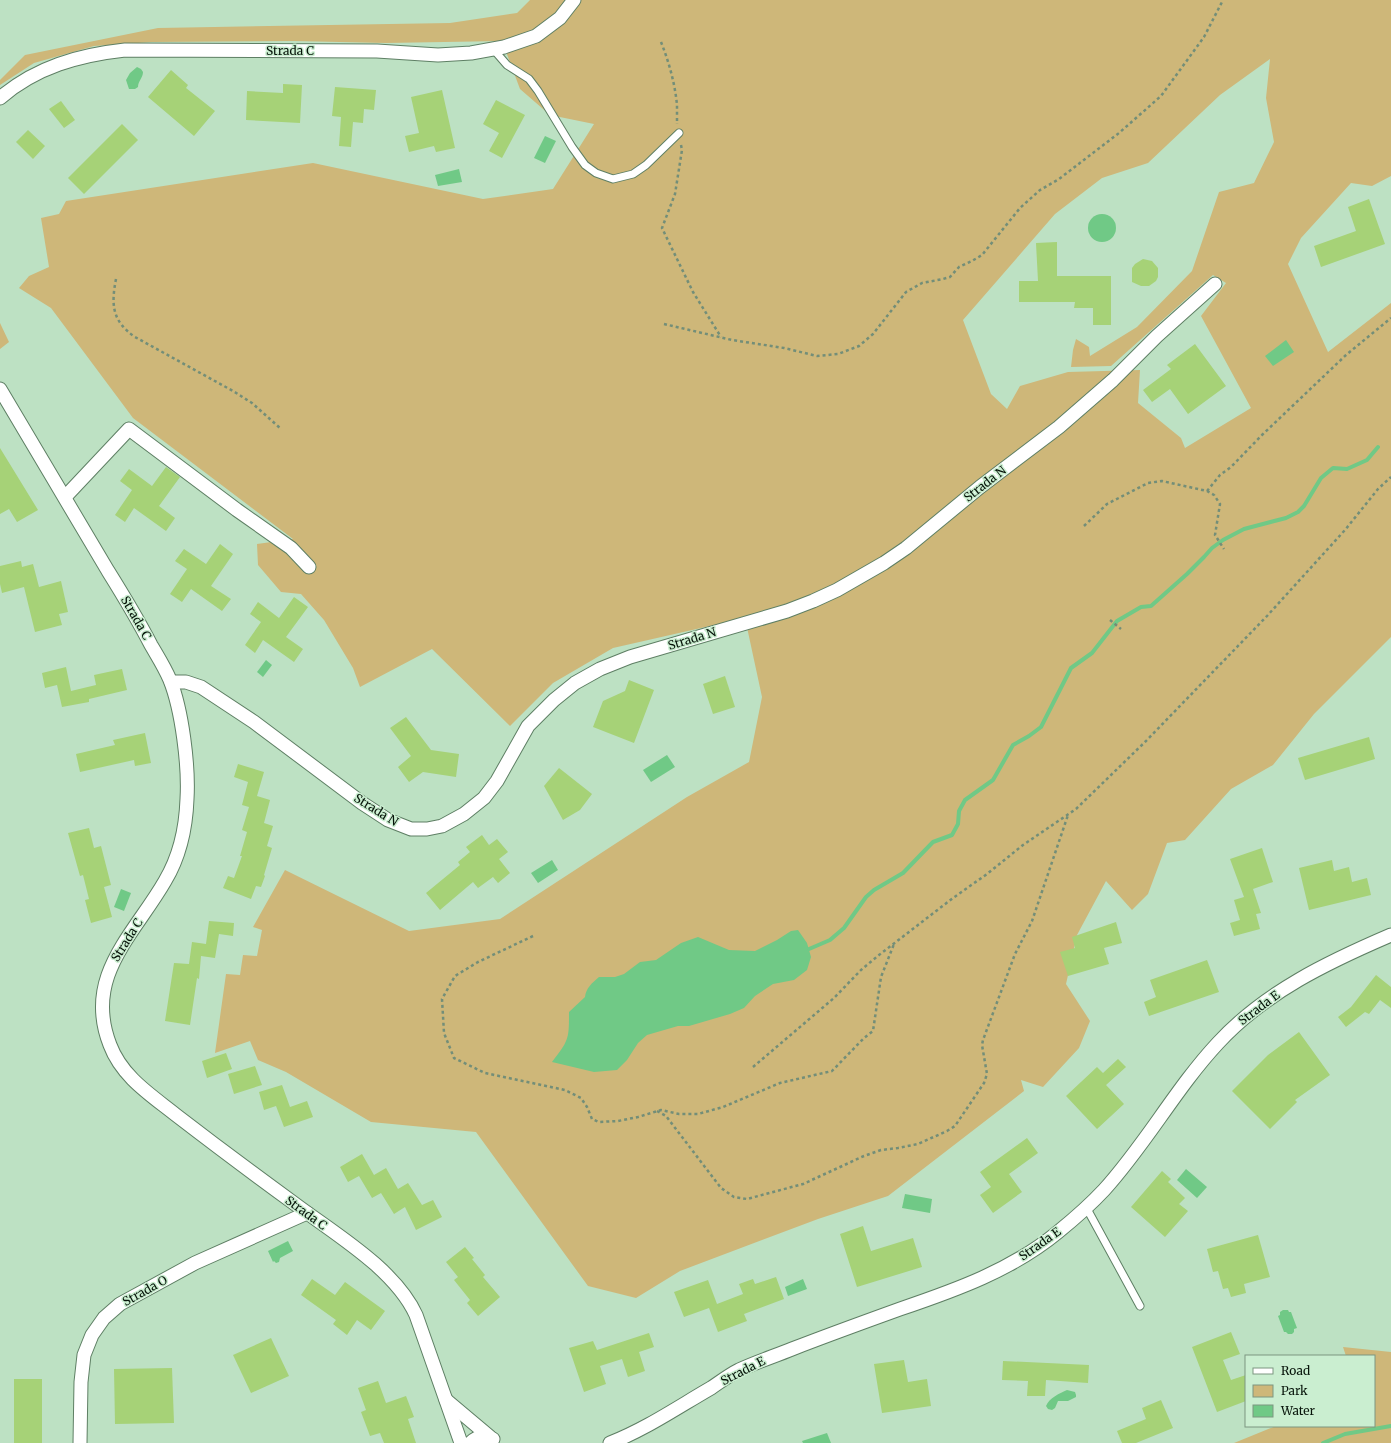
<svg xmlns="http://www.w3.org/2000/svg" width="1391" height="1443" font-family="Merriweather,serif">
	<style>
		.green { fill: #ceb779; fill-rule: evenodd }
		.water { fill: #70c986 }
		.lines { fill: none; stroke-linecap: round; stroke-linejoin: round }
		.stream { stroke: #70c986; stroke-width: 4 }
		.building { fill: #a6d277 }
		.service-casing { stroke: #5e7f64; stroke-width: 9 }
		.minor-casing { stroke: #5e7f64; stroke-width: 15 }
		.path { stroke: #738e78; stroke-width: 2.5; stroke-dasharray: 3 3; stroke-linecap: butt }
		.service { stroke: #fff; stroke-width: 7 }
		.minor { stroke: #fff; stroke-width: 13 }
		.labels { text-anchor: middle; stroke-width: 3; stroke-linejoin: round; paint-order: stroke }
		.street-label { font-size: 12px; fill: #061309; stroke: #caeed0 }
	</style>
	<rect width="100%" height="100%" fill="#bde1c3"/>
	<g class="green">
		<path d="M530 0H1391V176L1372 186 1351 183 1301 238 1288 264 1328 352 1391 303V637L1314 714 1273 765 1231 789 1185 840 1167 843 1148 894 1132 910 1106 881 1077 935 1066 984 1090 1021 1079 1048 1043 1087 1021 1080 1024 1091 888 1196 818 1219 680 1271 636 1298 588 1286 476 1132 371 1122 286 1072 258 1060 250 1041 215 1053 226 974 240 975 243 955 257 956 262 930 253 927 285 870 409 931 500 919 687 797 749 762 762 697 745 618 613 648 553 683 510 726 432 649 360 687 353 668 324 620 301 594 281 592 258 565 257 544 293 539 133 418 51 308 19 288 29 276 49 267 41 218 59 214 66 201 313 163 483 199 553 189 594 124 550 115 520 89 502 41 386 43 294 41 152 42 94 46 34 63 0 85V80L25 55 158 28 450 23 517 13ZM1270 59 1266 98 1274 142 1254 183 1219 192 1192 271 1137 327 1090 356 1089 347 1076 339 1073 350 1071 367 1111 366 1213 275 1226 283 1201 316 1251 408 1185 448 1181 438 1138 403 1140 370 1068 372 1020 386 1007 409 991 394 963 320 1055 214 1102 178 1148 163 1220 95Z"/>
		<path d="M0 323 9 342 0 349Z"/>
		<path d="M1343 1347 1391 1352V1443H1234L1276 1426H1374V1356H1346Z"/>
	</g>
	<g class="water">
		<path d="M137 67 141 69 143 72C143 78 138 81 138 87L135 89H129L126 80 130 73Z"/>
		<path d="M545 136 556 141 545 163 534 158Z"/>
		<path d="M459 169 462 182 438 186 435 175Z"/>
		<circle cx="1102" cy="228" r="14"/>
		<path d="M1286 340 1294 352 1273 366 1265 356Z"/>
		<path d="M266 660 272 665 263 677 257 672Z"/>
		<path d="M667 755 675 767 651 782 643 770Z"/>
		<path d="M552 860 558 870 538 883 531 873Z"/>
		<path d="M121 889 131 893 124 911 114 907Z"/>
		<path d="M798 930 807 943 811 957 807 970 794 980 773 984 755 996 744 1008 730 1014 689 1026H678L647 1035 638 1043 627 1060 617 1070 594 1072 552 1062C569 1040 569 1039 569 1012L585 997C586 988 592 983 599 977H615L624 974 640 962 656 960 681 943 698 937 729 950 755 951 777 940 791 931Z"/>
		<path d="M1186 1169 1207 1187 1197 1198 1177 1180Z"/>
		<path d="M905 1194 932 1199 930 1213 902 1208Z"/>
		<path d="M288 1241 293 1251 280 1258 279 1262 276 1263 274 1261 273 1262 268 1251Z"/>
		<path d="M803 1279 807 1289 788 1296 785 1287Z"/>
		<path d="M1283 1310H1288L1289 1312H1291L1297 1328 1294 1329V1332L1292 1334H1288L1286 1332H1284L1278 1316 1280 1315V1312Z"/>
		<path d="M1067 1390 1075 1392 1076 1395V1397L1068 1401H1058L1055 1408 1052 1410 1048 1409 1046 1406C1049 1398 1060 1393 1067 1390Z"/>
		<path d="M827 1433 831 1443H803L802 1441Z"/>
	</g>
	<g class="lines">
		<g class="stream">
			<path d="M809 949 830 940 844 928 866 897 874 890 903 873 933 842 952 835 958 824 959 811 965 800 993 780 1013 745 1029 736 1041 727 1071 668 1092 653 1117 621 1141 607 1151 606 1187 574 1204 557 1212 548 1223 540 1244 529 1286 518 1298 512 1304 506 1321 478 1333 468 1347 469 1367 460 1378 447"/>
			<path d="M1323 1443 1345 1434 1391 1426"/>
		</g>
	</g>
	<g class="building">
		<path d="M171 70 188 85 186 88 215 111 194 136 148 97Z"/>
		<path d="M283 84 302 85 300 123 246 120 247 91 283 93Z"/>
		<path d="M335 87 376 90 374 110 364 109 363 123 353 122 351 147 339 146 341 117 332 116Z"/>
		<path d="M442 90 455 148 436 152 434 146 409 152 405 136 419 133 411 97Z"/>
		<path d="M496 100 525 115 502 158 489 151 499 133 483 124Z"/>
		<path d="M61 101 75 120 64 128 49 109Z"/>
		<path d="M122 124 138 140 84 194 68 178Z"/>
		<path d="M28 130 45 146 33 159 16 142Z"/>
		<path d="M1369 199 1385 244 1321 267 1314 246 1356 231 1348 207Z"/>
		<path d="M1057 242V276H1111V325H1093V308H1074L1075 302H1019V281H1038L1036 243Z"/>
		<path d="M1143 259 1152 261 1158 268V277L1156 281 1149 286H1141L1132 282V268L1135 264Z"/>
		<path d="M1195 344 1226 386 1188 414 1170 389 1152 402 1143 390 1171 369 1167 365Z"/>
		<path d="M0 448 38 510 17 522 9 509 0 514Z"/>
		<path d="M166 467 180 477 159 506 175 518 166 531 134 508 125 522 115 515 132 490 120 481 129 469 152 486Z"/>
		<path d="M220 544 233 554 211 586 231 599 222 611 191 589 182 602 170 594 187 569 175 561 184 549 206 564Z"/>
		<path d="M21 561 22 567 33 564 39 587 61 581 68 612 59 614 62 625 35 632 24 587 2 593 0 584V566Z"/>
		<path d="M294 597 308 607 286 637 303 649 294 662 263 640 255 653 245 645 261 622 250 614 258 602 279 618Z"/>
		<path d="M66 667 71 691 96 685 94 675 122 669 127 690 89 699V702L62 707 57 685 45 688 42 673Z"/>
		<path d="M725 676 735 707 713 714 703 684Z"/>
		<path d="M629 680 654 690 634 743 593 727 603 701 625 691Z"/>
		<path d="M406 717 431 750 459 754 456 777 423 772 409 782 398 767 411 756 390 728Z"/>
		<path d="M145 733 151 763 135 766 134 760 80 772 76 754 115 745 113 740Z"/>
		<path d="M1369 737 1375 759 1305 780 1298 758Z"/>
		<path d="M238 764 264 772 257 796 270 800 264 823 273 826 267 846 272 848 264 875 265 876 261 887 256 886 251 899 223 888 228 876 234 878 242 856H240L247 832 242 830 249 807 242 805 248 782 234 777Z"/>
		<path d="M559 768 592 794 580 810 563 820 544 786Z"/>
		<path d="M89 828 94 848 101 846 111 885 104 887 112 917 91 923 85 900 89 899 83 875 80 876 68 833Z"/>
		<path d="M482 835 489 845 497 839 508 852 499 859 510 873 498 883 493 877 478 888 473 882 440 910 426 893 460 865 458 862 470 852 466 847Z"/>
		<path d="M1262 848 1273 882 1253 889 1261 913 1256 914 1260 929 1234 936 1230 923 1240 920 1234 900 1244 897 1230 859Z"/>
		<path d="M1332 860 1334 871 1349 867 1352 882 1367 878 1371 895 1309 910 1299 868Z"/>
		<path d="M209 921 234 923 233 936 219 934 215 958 201 956 199 979 197 978 190 1025 165 1021 174 963 189 964 192 942 206 944Z"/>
		<path d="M1116 922 1122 943 1104 948 1109 964 1068 976 1060 952 1075 948 1072 937Z"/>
		<path d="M1207 960 1219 992 1149 1016 1144 1002 1156 997 1150 980Z"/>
		<path d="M1376 975 1391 987V1008L1380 1000 1369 1014 1365 1012 1346 1027 1338 1017 1351 1007Z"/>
		<path d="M1299 1032 1330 1075 1295 1100 1297 1102 1270 1129 1232 1091 1268 1055Z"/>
		<path d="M226 1053 232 1069 207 1078 202 1061Z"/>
		<path d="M1118 1059 1126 1067 1106 1085 1124 1104 1097 1129 1066 1096 1097 1067 1103 1073Z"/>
		<path d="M255 1066 262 1085 234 1094 228 1074Z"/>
		<path d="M282 1085 290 1107 307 1101 313 1117 284 1127 276 1106 264 1110 259 1092Z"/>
		<path d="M1027 1138 1038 1153 1009 1174 1022 1192 993 1213 980 1195 991 1187 980 1172Z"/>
		<path d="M362 1154 374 1175 386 1168 398 1189 408 1183 422 1205 433 1200 442 1217 416 1230 405 1207 394 1214 381 1193 372 1198 359 1176 348 1182 340 1167Z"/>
		<path d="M1162 1171 1171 1179 1168 1182 1185 1198 1179 1204 1188 1211 1165 1237 1131 1207Z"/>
		<path d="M863 1226 871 1251 913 1238 922 1267 857 1287 840 1234Z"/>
		<path d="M1258 1235 1270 1277 1244 1284 1246 1293 1231 1297 1228 1288 1223 1289 1218 1271 1213 1272 1207 1249Z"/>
		<path d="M465 1247 474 1258 472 1259 485 1275 483 1277 500 1297 478 1316 467 1303 470 1300 454 1280 458 1277 446 1262Z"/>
		<path d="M776 1277 784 1299 744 1314 747 1321 718 1332 709 1308 684 1317 674 1292 708 1280 717 1304 743 1294 739 1284 753 1279 755 1284Z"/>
		<path d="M312 1279 335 1295 345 1282 385 1311 371 1330 357 1320 347 1335 333 1324 336 1320 301 1295Z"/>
		<path d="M1231 1332 1240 1354 1223 1360 1231 1380 1246 1375V1401L1217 1412 1192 1347Z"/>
		<path d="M649 1333 654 1347 639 1352 645 1371 628 1377 622 1359 600 1366 606 1384 584 1392 569 1348 593 1341 597 1350Z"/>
		<path d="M271 1338 289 1376 251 1393 233 1355Z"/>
		<path d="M904 1360 908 1382 927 1379 931 1406 882 1413 874 1364Z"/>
		<path d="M1003 1361 1089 1365 1088 1383 1046 1380 1045 1396H1027L1028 1381 1002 1380Z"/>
		<path d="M172 1368 174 1423 115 1424 114 1369Z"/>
		<rect x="14" y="1379" width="28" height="64"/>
		<path d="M378 1381 386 1403 406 1396 414 1417 408 1419 416 1443H384L380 1433 370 1436 361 1412 366 1410 358 1388Z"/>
		<path d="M1161 1400 1173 1428 1136 1443H1122L1117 1431 1146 1419 1142 1408Z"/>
	</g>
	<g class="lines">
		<defs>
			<g id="service">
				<path d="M494 50 507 65 529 79 538 91 572 147 585 165 596 173 613 179 633 174 646 165 679 133"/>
				<path d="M1086 1207 1140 1306"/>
			</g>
			<g id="minor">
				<path d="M0 98C36 67 79 55 125 50L377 51 438 55 471 53 504 47 536 36 560 18 574 0"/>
				<path d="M0 389C36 450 72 510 108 571 123 595 138 620 151 645 158 657 165 668 170 680 182 710 189 766 187 799 186 827 180 856 165 881 134 935 83 976 110 1045 122 1077 151 1095 176 1115 215 1145 255 1175 295 1204 335 1234 395 1269 416 1315L461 1443"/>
				<path d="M65 497 129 429 237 510 291 548 309 567"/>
				<path d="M171 682H186L201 687 254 722 362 803 388 820 411 829H427L442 826 464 814 484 798 497 781 528 726 554 700 575 683 600 669 630 657 787 611 813 601 837 590 884 563 906 548 980 487 1059 427 1113 380 1157 336 1215 284"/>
				<path d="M446 1400 490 1437"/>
				<path d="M80 1443 81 1382 84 1355 92 1335 104 1318 120 1304 195 1263 307 1213"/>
				<path d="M470 1443C477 1436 484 1435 493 1439"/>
				<path d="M610 1443C646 1429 678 1407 711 1388 720 1382 729 1375 739 1370 756 1362 775 1356 792 1349 828 1335 864 1322 900 1309 956 1290 1012 1270 1058 1232 1074 1219 1090 1205 1104 1190 1146 1144 1176 1088 1218 1043 1265 992 1328 962 1391 935"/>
			</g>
		</defs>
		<use href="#service" class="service-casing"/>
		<use href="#minor" class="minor-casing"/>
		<g class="path">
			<path d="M661 42C669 62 675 84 677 105 677 111 677 118 677 124"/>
			<path d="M681 145 682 150 675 194 662 228 693 292 721 337"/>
			<path d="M116 279C111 305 112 321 135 337L233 391 252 403 280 428"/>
			<path d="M664 324 732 340 784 348 817 356 838 354 859 346 873 334 906 292 922 283 943 279 950 277 959 267 972 261 982 255 1020 208 1040 190 1059 179 1119 133 1161 96 1204 37 1223 0"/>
			<path d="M1207 491 1220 475 1231 467 1262 435 1346 355 1391 318"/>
			<path d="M1084 526 1107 504 1148 483 1162 481 1207 491 1214 495 1220 504 1215 535 1224 549"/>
			<path d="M1110 620 1121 629"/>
			<path d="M533 936 478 962 455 976 442 999 444 1033 454 1058 485 1073 565 1090 581 1098 587 1107 592 1119 599 1122 618 1121 638 1117 661 1110 679 1114H698L723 1107 780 1083 832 1071 864 1038 873 1031 881 977 894 944"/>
			<path d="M753 1067 834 998 861 970 879 955 953 898 987 874 1023 845 1076 809 1146 741 1267 616 1345 530 1378 489 1391 477"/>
			<path d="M657 1111 666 1116 721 1188 734 1197 747 1199 803 1184 864 1156 881 1150 898 1148 918 1144 947 1131 955 1126 984 1083 987 1074 982 1045 983 1040 1015 954 1032 921 1068 815"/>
		</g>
		<use href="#service" class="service"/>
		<use href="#minor" class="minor"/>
	</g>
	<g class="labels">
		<g class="street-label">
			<text x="290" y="55">Strada C</text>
			<text transform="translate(985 484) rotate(-38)" y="4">Strada N</text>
			<text transform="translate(136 618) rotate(60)" y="4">Strada C</text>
			<text transform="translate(692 639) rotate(-17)" y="4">Strada N</text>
			<text transform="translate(376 810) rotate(32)" y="4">Strada N</text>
			<text transform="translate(127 940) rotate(-58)" y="4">Strada C</text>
			<text transform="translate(1259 1008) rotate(-37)" y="4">Strada E</text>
			<text transform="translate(306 1213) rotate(36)" y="4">Strada C</text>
			<text transform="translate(1040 1244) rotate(-35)" y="4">Strada E</text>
			<text transform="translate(145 1291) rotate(-29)" y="4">Strada O</text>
			<text transform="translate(743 1371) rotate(-27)" y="4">Strada E</text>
		</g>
	</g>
	<rect x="1245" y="1355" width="130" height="72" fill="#caeed0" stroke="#7c9680"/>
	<rect x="1253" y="1368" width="20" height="6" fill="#ffffff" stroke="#7c9680"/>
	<text x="1281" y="1375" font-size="12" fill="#061309">Road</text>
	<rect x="1253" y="1385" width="20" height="12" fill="#ceb779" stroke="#7c9680"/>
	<text x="1281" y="1395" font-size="12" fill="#061309">Park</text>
	<rect x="1253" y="1405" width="20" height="12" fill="#70c986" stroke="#7c9680"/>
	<text x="1281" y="1415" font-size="12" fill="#061309">Water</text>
</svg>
